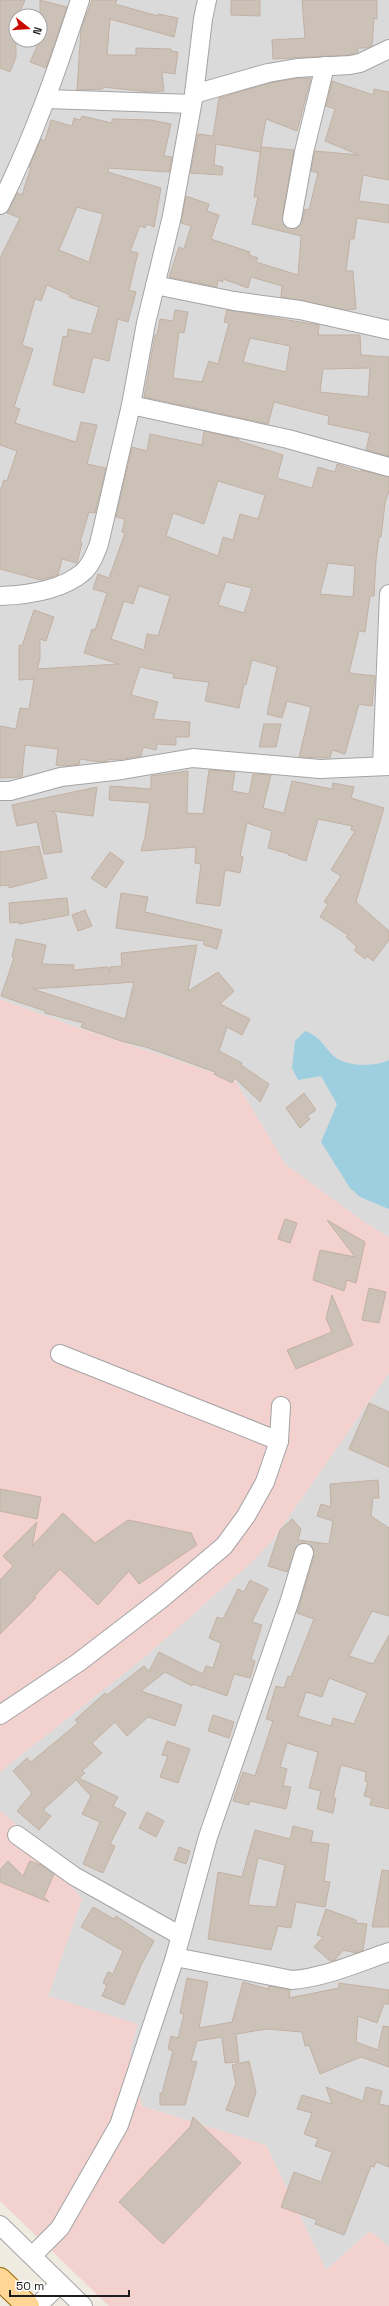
<svg xmlns="http://www.w3.org/2000/svg" width="389" height="2306" font-family="'Space Grotesk',sans-serif">
	<style>
		.residential { fill: #dbdada; fill-rule: evenodd }
		.commercial { fill: #f2d1cf }
		.water { fill: #9dcfe1 }
		.building { fill: #cbc1b7; stroke: #c2b1a3; fill-rule: evenodd }
		.lines { fill: none; stroke-linecap: round; stroke-linejoin: round }
		.minor-casing { stroke: #a4a4a4; stroke-width: 20 }
		.major-casing { stroke: #956a00; stroke-width: 24 }
		.minor { stroke: #fff; stroke-width: 18 }
		.major { stroke: #ffd696; stroke-width: 22 }
	</style>
	<rect width="100%" height="100%" fill="#efebe1"/>
	<g class="residential">
		<path d="M0 0H389V1237L364 1222 285 1164 235 1080 76 1027 0 999ZM16 16H40V40H16Z"/>
		<path d="M389 1373V2247L370 2231 326 2270 266 2145 142 2106 130 2051 137 2024 48 1996 82 1899 39 1846 0 1810V1772L146 1656 254 1560 272 1541Z"/>
	</g>
	<g class="commercial">
		<path d="M0 999 76 1027 235 1080 285 1164 364 1222 389 1237V1373L272 1541 254 1560 146 1656 0 1772Z"/>
		<path d="M0 1810 39 1846 82 1899 48 1996 138 2024 130 2051 142 2106 266 2145 326 2270 370 2231 389 2247V2306H109L0 2201Z"/>
	</g>
	<path class="water" d="M305 1031C323 1038 322 1046 335 1057 348 1067 374 1067 389 1060V1209L360 1197 350 1188 321 1142 337 1104 321 1076 298 1080 292 1068 295 1041Z"/>
	<g class="building">
		<path d="M0 0H25L18 16H16V57L10 72 0 68Z"/>
		<path d="M40 0 67 7 46 68 30 62 40 40Z"/>
		<path d="M92 0H117L115 4 158 16V14L178 18 174 37 110 19 107 55H136V48L171 49V51L178 52 175 74 162 72 164 91 150 92 103 87V89L77 90 81 29Z"/>
		<path d="M231 0H260V16L231 15Z"/>
		<path d="M302 0H377V19L374 18 372 46 366 48H358V52L349 55 273 59 272 40 305 38Z"/>
		<path d="M298 78H311L297 131 266 119 260 152 216 144 214 165 223 167 222 175 190 173 198 134 213 136 219 98 270 83Z"/>
		<path d="M332 81 373 95 374 89 389 92V180L363 175 359 201 389 205V223L357 218 354 239H350L346 271H353L356 309 346 310 281 297 282 286 251 277 248 288 223 279V282L218 280 217 287 169 277 179 247 184 249 191 226 181 223 186 196 209 204 207 211 219 215 211 239 250 252 249 255 258 258 256 262 298 275 301 236 252 224 258 197H254L261 147 294 150 282 218 286 227 296 229 302 221 305 209 309 210 318 173 311 171 315 151 359 155 325 141 335 109 326 106Z"/>
		<path d="M82 116 112 123V119L151 120 171 124 164 156 172 157 169 172 108 168V172L161 188 154 227 147 224 145 228 140 226 130 251 138 253 129 290 136 292 128 322 118 319 109 361 93 357 84 393 53 385 63 336 67 337 68 329 91 334 99 307 69 297 70 295 47 285 41 301 35 299 22 345 33 349 14 407 20 409 15 423 76 442 81 422 97 425 87 464 106 468 95 513 89 512 80 542 82 543 77 563 62 559 58 575 41 580 0 569V491L4 480 7 481 17 451 0 445V258L20 218 7 213 17 193 22 195 31 167H29L41 139 45 141 51 120 72 126 74 118 80 120ZM77 207 103 214 89 262 59 250Z"/>
		<path d="M175 310 188 312 184 333 179 332 173 378 202 382 209 361 218 364 229 323 224 322 227 310 319 325 318 335H360L361 355 389 357V456L366 450 370 433 328 424 329 416 274 402 268 424 144 397 155 335H157L160 319 173 321ZM250 338 290 346 286 372 243 362ZM370 368 368 397 320 392 323 369Z"/>
		<path d="M204 431 239 439V441L283 455 277 478 312 488 318 467 335 472 337 464 361 472V470L389 477V491L385 503 381 537H379L376 560 374 596H370L365 632 359 631 349 673 375 676 372 706 359 704 345 754 332 750 330 758 299 757 311 707 287 701 282 718 267 714 277 667 252 660 246 685 244 684 239 708 205 701 209 682 173 678 174 674 140 667 131 695 158 702 153 719 190 722 189 737H176V745L157 744 156 750 143 747 141 756 116 760 108 759V761L100 762 80 759 79 764 66 766 56 765 58 749 25 745 22 777 0 778V726L16 729 20 708 29 709 34 679 19 680V645L22 646 34 610 54 617 46 641 40 639V659L37 669 119 664 84 653 92 629 95 630 107 593 93 589 98 574 109 578 125 533 122 532 125 519 116 517 132 447 147 451 150 434 202 445ZM218 481 265 495 258 519 240 514 233 540 223 537 218 556 166 536 173 513 204 524ZM328 563 355 566 353 597 320 594ZM226 582 252 588 244 613 218 605ZM139 586 170 596 158 636 147 634 144 650 111 639 124 601 133 604Z"/>
		<path d="M264 724H281L276 747H259Z"/>
		<path d="M209 770 235 772 232 791 249 794 253 774 271 775 263 808 284 813 292 781 332 789 333 783 354 787 351 798 384 808 356 902 389 931V940L373 961 367 956 365 959 354 950 357 947 346 937 348 935 320 917 328 904 324 902 341 876 331 870 355 831 351 830 352 826 318 819 306 861 288 855 289 854 268 848 272 831 247 823 240 856 243 857 240 873 225 870 220 906 196 903 201 864 195 863 196 847 141 851 145 837 150 803 109 800 110 786 151 789V776L188 771 187 813 203 814Z"/>
		<path d="M97 787 93 816 52 811 56 814 62 852 44 854 37 822 17 826 12 805Z"/>
		<path d="M39 846 47 878 9 888V885L0 886V852Z"/>
		<path d="M110 852 124 862 106 888 91 878Z"/>
		<path d="M121 893 148 897 145 912 222 930 217 949 204 945V941L116 928Z"/>
		<path d="M67 898 69 915 19 924 20 922 10 923 9 903Z"/>
		<path d="M85 910 92 926 78 931 72 915Z"/>
		<path d="M16 939 46 945 42 964 74 965 73 970 108 967 110 973V967L122 966 121 953 197 945 188 991 218 972 234 991 220 1004 250 1019 242 1035 227 1027 219 1051 242 1063 241 1065 269 1084 260 1102 235 1078 232 1083 214 1074 215 1072 146 1047 121 1041 81 1027 83 1023 45 1013V1011L1 996 14 958 12 957ZM134 982 125 1019 33 989 108 984Z"/>
		<path d="M304 1093 316 1110 307 1116 310 1119 300 1128 286 1108Z"/>
		<path d="M285 1219 297 1223 290 1243 278 1239Z"/>
		<path d="M327 1220 365 1242 356 1283 347 1280 344 1291 313 1280 320 1250 355 1257Z"/>
		<path d="M369 1288 386 1292 379 1323 362 1320Z"/>
		<path d="M332 1295 353 1345 296 1369 287 1350 332 1332 326 1318Z"/>
		<path d="M369 1403 389 1412V1467L349 1449Z"/>
		<path d="M378 1480 379 1498H373L371 1516 389 1528V1616L372 1611 349 1656 373 1664 389 1635V1809L370 1805 372 1798 364 1796 368 1782 365 1781 366 1772 341 1765 333 1798H336L333 1813 317 1809 321 1791 309 1788 318 1752 287 1743 280 1767 287 1769 283 1786 291 1787 286 1809 250 1801 249 1805 233 1801 243 1772 255 1776 273 1721 266 1719 276 1686 284 1688 288 1676 291 1677 314 1619 297 1613 314 1556 312 1546 302 1543 297 1546 287 1572 268 1566 280 1530 292 1519 301 1529 298 1540 329 1544 333 1521 317 1516 321 1504 331 1507 330 1484ZM329 1678 367 1693 354 1724 333 1718 331 1726 298 1716 306 1692 322 1697Z"/>
		<path d="M0 1489 41 1497 37 1519 0 1511Z"/>
		<path d="M63 1513 95 1543 128 1520 191 1533 197 1545 139 1584 129 1571 98 1605 60 1569 34 1597 36 1598 0 1634V1580L13 1566 3 1556 37 1522 32 1546Z"/>
		<path d="M250 1580 268 1589 252 1622 262 1625 251 1659 255 1661 250 1678 234 1674 227 1696 193 1684 192 1686 165 1672 141 1691 182 1705 175 1726 148 1717 127 1736 115 1722 92 1743 102 1753 82 1771 85 1773 79 1778 118 1797 113 1806 126 1813 110 1844 115 1846 103 1873 83 1864 100 1822 82 1814 91 1796 76 1780 43 1810 51 1816 39 1830 17 1811 32 1793 13 1771 27 1758 31 1762 78 1723 75 1720 105 1693 107 1695 144 1666 149 1671 159 1652 203 1674 206 1666 213 1668 221 1643 209 1638 217 1617 223 1619 238 1589 244 1592Z"/>
		<path d="M213 1715 234 1722 229 1738 208 1731Z"/>
		<path d="M167 1741 190 1749 178 1783 160 1777 168 1756 162 1755Z"/>
		<path d="M147 1812 164 1821 156 1837 139 1828Z"/>
		<path d="M293 1826 313 1831 311 1842 329 1844 324 1881 330 1882 325 1907 296 1902 291 1928 278 1926 271 1950 208 1939 218 1872 242 1877 255 1830 290 1839ZM258 1858 285 1865 276 1907 248 1905Z"/>
		<path d="M179 1847 190 1851 186 1864 174 1860Z"/>
		<path d="M8 1861 23 1876 30 1861 41 1865 54 1874 44 1897 49 1902 0 1882V1870Z"/>
		<path d="M382 1870 389 1871V1927H372Z"/>
		<path d="M93 1907 114 1919 116 1916 154 1941 142 1963 124 2005 102 1996 107 1985 103 1983 108 1972 113 1974 123 1951 81 1927Z"/>
		<path d="M326 1909 356 1920V1923L367 1924 363 1950 356 1953 343 1950 335 1960 330 1961 314 1947 323 1937 317 1935Z"/>
		<path d="M187 1978 208 1982 199 2028 232 2022 243 1982 268 1989 269 1986 290 1990 289 1998 339 1988V1983L389 1990V2004H384L377 2023 358 2016 356 2042 378 2050 383 2026 389 2027V2067L361 2057 320 2074 309 2045 305 2046 302 2032 267 2029 236 2034 239 2062 225 2063 222 2037 197 2041 191 2061 197 2062 185 2105H160V2093H162L173 2051 168 2049 171 2036 178 2038 184 2014 180 2013Z"/>
		<path d="M249 2061 256 2092 248 2117 226 2110 236 2083 232 2065Z"/>
		<path d="M326 2087 363 2101 366 2087 382 2091 379 2104 389 2106V2167L376 2162 374 2167 371 2166 344 2235 315 2224 317 2220 281 2207 294 2172 321 2182 332 2152 315 2146 318 2139 304 2134 312 2113 297 2109 302 2095 332 2104Z"/>
		<path d="M193 2117 241 2163 163 2244 119 2202 190 2127Z"/>
	</g>
	<g class="lines">
		<defs>
			<g id="minor">
				<path d="M194 94 268 73 297 68 350 65 360 63 389 49"/>
				<path d="M47 99 192 104"/>
				<path d="M0 205C33 139 57 70 80 0"/>
				<path d="M292 219 304 152 325 66"/>
				<path d="M155 285 234 301 300 310 389 330"/>
				<path d="M131 405 288 439 389 467"/>
				<path d="M0 596C27 595 60 591 82 573 91 566 95 554 99 544L131 405 146 323 172 216 194 94 203 19 207 0"/>
				<path d="M382 766 389 594"/>
				<path d="M0 791H10L61 777 122 770 193 758 320 769 389 766"/>
				<path d="M60 1354 279 1441"/>
				<path d="M0 1715 79 1662 161 1599 224 1546 246 1516 265 1482 279 1441 281 1406"/>
				<path d="M17 1835 74 1876 181 1936"/>
				<path d="M175 1957 292 1980C326 1977 357 1963 389 1952"/>
				<path d="M0 2225 83 2306"/>
				<path d="M32 2256 60 2228 119 2125 175 1957 208 1837 290 1600 304 1553"/>
				<path d="M37 2306 60 2284"/>
			</g>
			<path id="major" d="M0 2279 28 2306"/>
		</defs>
		<use href="#minor" class="minor-casing"/>
		<use href="#major" class="major-casing"/>
		<use href="#minor" class="minor"/>
		<use href="#major" class="major"/>
	</g>
	<g transform="translate(28 28) rotate(107)"><circle r="19" fill="#ffffff" stroke="#a5a5a5"/>
	<path d="M0-3L7 15L0 10L-7 15Z" fill="#c90800"/>
	<text y="-6" font-size="11" font-weight="bold" text-anchor="middle" fill="#1d1d1d">N</text>
	</g>
	<path d="M10 2290v6h119v-6" fill="none" stroke="#1d1d1d" stroke-width="2"/>
	<text x="16" y="2290" font-size="12" fill="#1d1d1d" stroke="#ffffff" stroke-width="3" paint-order="stroke">50 m</text>
</svg>
